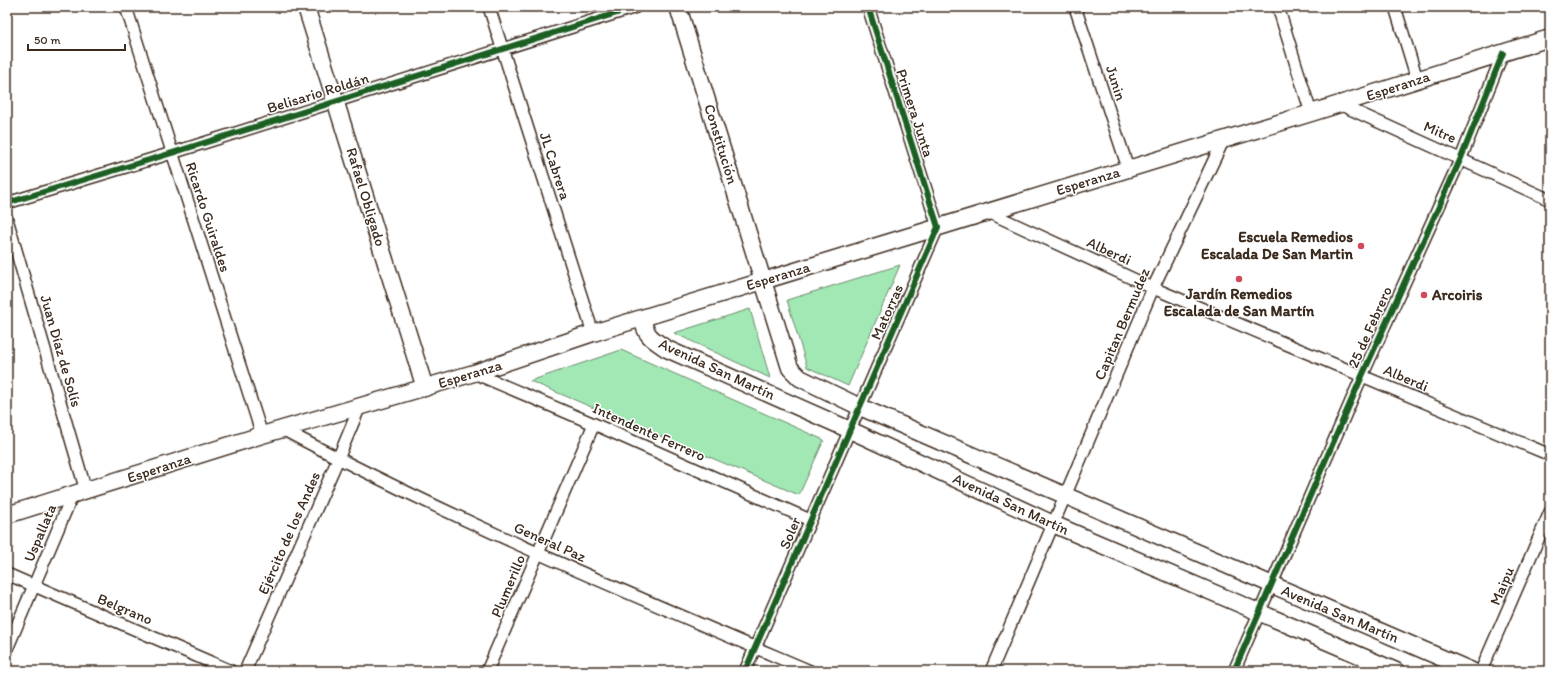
<svg xmlns="http://www.w3.org/2000/svg" width="1557" height="678" font-family="Itim,sans-serif">
	<style>
		.green { fill: #a1e8b5; stroke: #6e896a }
		.lines { fill: none; stroke-linecap: round; stroke-linejoin: round }
		.street-casing { stroke: #3b2a1e; stroke-width: 14 }
		.secondary-casing { stroke: #3b2a1e; stroke-width: 19 }
		.street { stroke: #fff; stroke-width: 11 }
		.secondary { stroke: #fff; stroke-width: 16 }
		.cycleway-casing { stroke: #fff; stroke-width: 8 }
		.cycleway { stroke: #1b5e20; stroke-width: 6 }
		.poi-dot { fill: #d1495b; stroke: #fff; stroke-width: 1.5 }
		.labels { text-anchor: middle; stroke-width: 3; stroke-linejoin: round; paint-order: stroke }
		.street-label { font-size: 15px; fill: #3b2a1e; stroke: #fff }
		.poi-label { font-size: 15px; font-weight: bold; fill: #3b2a1e; stroke: #fff; text-anchor: end }
	</style>
	<rect width="100%" height="100%" fill="#fff"/>
	<filter id="ink" filterUnits="userSpaceOnUse"><feTurbulence type="fractalNoise" baseFrequency=".025" numOctaves="2"/><feDisplacementMap in="SourceGraphic" scale="8" xChannelSelector="R" yChannelSelector="G"/><feConvolveMatrix kernelMatrix="1 2 1 2 8 2 1 2 1" color-interpolation-filters="sRGB"/></filter>
	<g filter="url(#ink)">
		<g class="green">
			<path d="M900 265 848 386 807 367 787 300Z"/>
			<path d="M750 309 770 378 674 333Z"/>
			<path d="M621 350 824 440 799 495 530 381Z"/>
		</g>
		<g class="lines">
			<defs>
				<g id="street">
					<path d="M126 7 262 435"/>
					<path d="M489 7 593 333"/>
					<path d="M1075 7 1128 168"/>
					<path d="M1278 7 1311 113"/>
					<path d="M1395 7 1417 79"/>
					<path d="M1339 104 1550 200"/>
					<path d="M7 203 172 153 636 7"/>
					<path d="M988 212 1153 288 1550 455"/>
					<path d="M7 219 86 491"/>
					<path d="M474 373 594 424 810 520"/>
					<path d="M282 429C453 520 632 595 810 671"/>
					<path d="M7 574 231 671"/>
					<path d="M7 649 72 496"/>
					<path d="M245 671 338 459 360 406"/>
					<path d="M487 671 594 424"/>
					<path d="M745 671 938 227 868 7"/>
					<path d="M991 671 1153 288 1224 139"/>
					<path d="M1234 671 1362 376 1461 158 1503 53"/>
					<path d="M1481 671 1550 512"/>
				</g>
				<g id="secondary">
					<path d="M306 7 425 388"/>
					<path d="M678 7 790 368 800 378 860 407 1472 671"/>
					<path d="M642 318C646 337 652 339 667 349L850 430 1053 524 1396 671"/>
					<path d="M7 515 262 435 474 373 593 333 1311 113 1550 38"/>
				</g>
			</defs>
			<use href="#street" class="street-casing"/>
			<use href="#secondary" class="secondary-casing"/>
			<use href="#street" class="street"/>
			<use href="#secondary" class="secondary"/>
			<defs>
				<g id="cycleway">
					<path d="M7 203 172 153 636 7"/>
					<path d="M745 671 938 227 868 7"/>
					<path d="M1234 671 1362 376 1461 158 1503 53"/>
				</g>
			</defs>
			<use href="#cycleway" class="cycleway-casing"/>
			<use href="#cycleway" class="cycleway"/>
		</g>
	</g>
	<g class="poi-dot">
		<circle cx="1361" cy="246" r="4"/>
		<circle cx="1239" cy="279" r="4"/>
		<circle cx="1424" cy="295" r="4"/>
	</g>
	<g class="labels">
		<g class="street-label">
			<text transform="translate(1116 83) rotate(72)" y="5">Junin</text>
			<text transform="translate(1398 86) rotate(-18)" y="5">Esperanza</text>
			<text transform="translate(318 93) rotate(-17)" y="5">Belisario Roldán</text>
			<text transform="translate(915 113) rotate(72)" y="5">Primera Junta</text>
			<text transform="translate(1440 132) rotate(24)" y="5">Mitre</text>
			<text transform="translate(721 144) rotate(73)" y="5">Constitución</text>
			<text transform="translate(555 166) rotate(72)" y="5">JL Cabrera</text>
			<text transform="translate(1088 181) rotate(-17)" y="5">Esperanza</text>
			<text transform="translate(366 197) rotate(73)" y="5">Rafael Obligado</text>
			<text transform="translate(208 217) rotate(72)" y="5">Ricardo Guiraldes</text>
			<text transform="translate(1109 251) rotate(25)" y="5">Alberdi</text>
			<text transform="translate(778 276) rotate(-17)" y="5">Esperanza</text>
			<text transform="translate(887 312) rotate(-66)" y="5">Matorras</text>
			<text transform="translate(1122 324) rotate(-67)" y="5">Capitan Bermudez</text>
			<text transform="translate(1370 327) rotate(-66)" y="5">25 de Febrero</text>
			<text transform="translate(61 351) rotate(74)" y="5">Juan Díaz de Solís</text>
			<text transform="translate(717 369) rotate(25)" y="5">Avenida San Martín</text>
			<text transform="translate(470 374) rotate(-17)" y="5">Esperanza</text>
			<text transform="translate(1406 378) rotate(23)" y="5">Alberdi</text>
			<text transform="translate(649 432) rotate(24)" y="5">Intendente Ferrero</text>
			<text transform="translate(159 468) rotate(-18)" y="5">Esperanza</text>
			<text transform="translate(1011 504) rotate(25)" y="5">Avenida San Martín</text>
			<text transform="translate(40 533) rotate(-67)" y="5">Uspallata</text>
			<text transform="translate(289 533) rotate(-66)" y="5">Ejército de los Andes</text>
			<text transform="translate(790 533) rotate(-67)" y="5">Soler</text>
			<text transform="translate(550 542) rotate(24)" y="5">General Paz</text>
			<text transform="translate(508 586) rotate(-67)" y="5">Plumerillo</text>
			<text transform="translate(1502 586) rotate(-67)" y="5">Maipu</text>
			<text transform="translate(125 609) rotate(23)" y="5">Belgrano</text>
			<text transform="translate(1340 614) rotate(23)" y="5">Avenida San Martín</text>
		</g>
		<g class="poi-label">
			<text x="1353" y="242">Escuela Remedios<tspan x="1353" dy="17">Escalada De San Martin</tspan></text>
			<text x="1239" y="299" text-anchor="middle">Jardín Remedios<tspan x="1239" dy="17">Escalada de San Martín</tspan></text>
			<text x="1432" y="300" text-anchor="start">Arcoiris</text>
		</g>
	</g>
	<rect width="1557" height="678" fill="none" stroke="#fff" stroke-width="24"/>
	<rect x="12" y="12" width="1533" height="654" fill="none" stroke="#3b2a1e" stroke-width="1.5" filter="url(#ink)"/>
	<path d="M28 44v6h97v-6" fill="none" stroke="#3b2a1e" stroke-width="2"/>
	<text x="34" y="44" font-size="12" fill="#3b2a1e" stroke="#ffffff" stroke-width="3" paint-order="stroke">50 m</text>
</svg>
